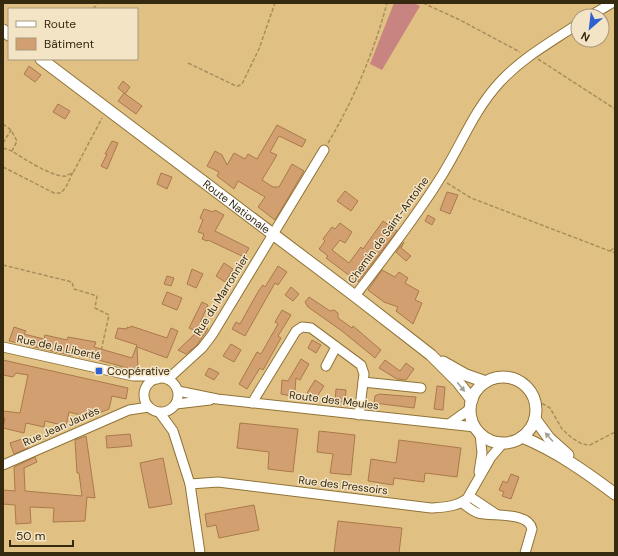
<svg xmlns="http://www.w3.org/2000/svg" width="618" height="556" font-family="'DM Sans',sans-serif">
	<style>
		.green { fill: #c88480 }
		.building { fill: #d29f70; stroke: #aa794b }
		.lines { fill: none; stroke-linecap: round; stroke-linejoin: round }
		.minor-casing { stroke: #907336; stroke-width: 11 }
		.major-casing { stroke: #907336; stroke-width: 13 }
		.path { stroke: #a78e5c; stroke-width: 1.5; stroke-dasharray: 4 2; stroke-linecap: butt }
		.minor { stroke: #fff; stroke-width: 9 }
		.major { stroke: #fff; stroke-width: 11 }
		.oneway { fill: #a49f93 }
		.poi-dot { fill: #2e60cf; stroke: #f4e4c6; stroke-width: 1.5 }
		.labels { text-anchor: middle; stroke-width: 3; stroke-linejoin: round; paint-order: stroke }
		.street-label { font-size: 11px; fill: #35290f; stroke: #f4e4c6 }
		.poi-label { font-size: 11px; fill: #35290f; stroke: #f4e4c6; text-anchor: start }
	</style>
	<rect width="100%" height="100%" fill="#e1c183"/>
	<path class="green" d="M394 3H414L420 6 382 70 370 64Z"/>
	<g class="building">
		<path d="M29 66 41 75 35 82 24 74Z"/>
		<path d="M123 81 130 87 125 94 118 88Z"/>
		<path d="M124 93 142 106 136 114 118 101Z"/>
		<path d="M58 104 70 111 65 119 53 112Z"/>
		<path d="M277 125 306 140 302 147 279 136 270 152 277 155 262 180 273 187H279L292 164 304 171 275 220 258 207 265 197 238 181 234 189 217 176 219 172 207 166 215 151 222 155 227 165 234 153 245 159 248 154 257 159Z"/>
		<path d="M112 141 118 143 107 169 101 166 107 154H105Z"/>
		<path d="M161 173 172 177 167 189 157 184Z"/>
		<path d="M345 191 358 201 351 211 337 201Z"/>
		<path d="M447 192 458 195 450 214 440 210Z"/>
		<path d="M204 209 213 212 215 210 224 215 215 231 249 248 244 257 208 240 207 241 202 239 204 234 198 232 203 220 200 218Z"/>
		<path d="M428 215 435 219 432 225 425 221Z"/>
		<path d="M383 221 397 231 358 282 326 258 328 256 319 249 325 241 323 239 332 227 335 229 340 223 352 232 345 243 340 240 332 250 349 263 361 247 363 249Z"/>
		<path d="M404 242 401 248 411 256 406 261 396 252Z"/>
		<path d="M224 263 233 269 225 282 216 276Z"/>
		<path d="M278 266 287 272 278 285 275 283 245 336 232 329 236 322 240 324 259 290 263 285 265 287Z"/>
		<path d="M192 269 203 274 196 288 187 284Z"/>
		<path d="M382 270 395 277 399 272 408 278 405 283 419 291 415 300 422 303 413 324 396 311 398 307 384 302 368 290Z"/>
		<path d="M167 276 174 278 171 286 164 284Z"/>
		<path d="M291 287 299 294 293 301 285 295Z"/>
		<path d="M167 292 182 298 177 310 162 304Z"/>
		<path d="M309 297 330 311 334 310 338 313V318L352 328 353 326 381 350 375 358 342 331 308 307 305 302Z"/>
		<path d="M202 302 208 305 199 325 208 329 197 345 186 354 178 350 197 332 189 328Z"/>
		<path d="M282 310 291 315 278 336 281 338 263 370 260 368 247 389 239 384 257 352 261 354 278 324 275 322Z"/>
		<path d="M131 326 167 338 171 328 178 331 167 358 137 347 138 369 134 370 74 353 73 356 9 341 14 327 26 331 24 334 44 339 45 335 67 340 68 337 96 342 94 347 132 358 137 345 115 338 118 328 127 329V327L130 328Z"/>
		<path d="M312 340 321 345 316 353 308 348Z"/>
		<path d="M231 344 241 350 234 362 223 356Z"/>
		<path d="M301 359 309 364 300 380 296 378 295 390 291 396 281 394 282 380 288 381Z"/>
		<path d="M3 360 128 388 126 399 112 396 109 409 89 417 69 412 66 426 45 421 44 427 26 423 24 433 3 428 5 418H3V411L20 413 28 375 16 373 13 377 3 375Z"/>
		<path d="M385 360 400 371 406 363 414 369 406 380 397 379 379 368Z"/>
		<path d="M209 368 219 373 214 380 205 375Z"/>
		<path d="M315 380 324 386 316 398 307 393Z"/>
		<path d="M437 386 445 387 443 410 434 409Z"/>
		<path d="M336 389 346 390 345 402 335 401Z"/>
		<path d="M379 394 416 397 414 408 374 403 375 396Z"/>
		<path d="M240 423 298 429 293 472 268 469 269 452 237 448Z"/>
		<path d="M319 431 355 435 351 475 330 473 333 454 317 452Z"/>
		<path d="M130 434 132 446 107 448 106 436Z"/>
		<path d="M86 436 95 498 87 497 85 521 53 522 54 508 30 507 31 523 16 524 15 505 3 504V490L15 491 14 467 35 457 37 462 24 468 25 491 82 496 79 473H77L75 440Z"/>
		<path d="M25 438 28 448 14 454 10 443Z"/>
		<path d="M399 440 461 448 457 477 425 473 424 482 394 478 393 485 368 481 371 459 396 463Z"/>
		<path d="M163 458 172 504 149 508 140 463Z"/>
		<path d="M511 474 519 477 511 499 502 496 504 492 499 490 503 481 507 483Z"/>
		<path d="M254 505 259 530 219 538 216 525 207 527 205 514Z"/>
		<path d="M338 521 402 528 399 553H334Z"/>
	</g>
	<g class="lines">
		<defs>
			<g id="minor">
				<path d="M590 16 612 3"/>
				<path d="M355 296C384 258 414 220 439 180 460 148 473 111 500 82 522 58 551 42 578 24"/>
				<path d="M3 347 133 376H146L157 379"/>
				<path d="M326 366 336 347"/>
				<circle cx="161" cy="395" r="17"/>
				<path d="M168 379 202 348 212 335 324 150"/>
				<path d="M363 382 421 388"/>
				<path d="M178 391 217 399 475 427"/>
				<path d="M252 403 296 331 302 327 311 328 361 365 364 374 359 415"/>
				<path d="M176 404 210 400"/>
				<path d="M160 413 173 431 190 484 200 553"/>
				<path d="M449 424 470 409"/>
				<path d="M3 465 129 410 149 407"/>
				<path d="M479 472 482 453 480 434"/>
				<path d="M190 484 218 482 431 508C444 507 456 507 467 499L491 457 503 443"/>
				<path d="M469 496 496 514"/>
				<path d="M462 503C467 506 472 511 478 513 492 517 528 511 532 529L525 553"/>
			</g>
			<g id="major">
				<path d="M3 30 9 35"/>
				<path id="s1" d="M41 59 355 296 431 355 458 382 472 400"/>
				<path d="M443 362 466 375 486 382"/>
				<circle cx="503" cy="410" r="33"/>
				<path d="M535 419 549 438 568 455"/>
				<path d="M522 437C556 451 586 472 615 494"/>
			</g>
		</defs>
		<use href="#minor" class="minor-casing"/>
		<use href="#major" class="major-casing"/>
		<g class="path">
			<path d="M423 3 460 20 520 52"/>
			<path d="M93 9 98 3"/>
			<path d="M538 59 615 109"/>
			<path d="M188 63 234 85 238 86 242 84 259 49 275 3"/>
			<path d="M3 124 11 130 17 141 12 151C22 158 54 178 66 176 68 175 72 173 74 171L102 118"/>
			<path d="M3 143 11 130"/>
			<path d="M328 143C354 99 374 52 387 3"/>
			<path d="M3 148 12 151"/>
			<path d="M615 159V161"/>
			<path d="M3 167 54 193H61L66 187 73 172"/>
			<path d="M447 183 471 198 615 253"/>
			<path d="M610 251 615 247"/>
			<path d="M3 265 72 282 74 289 97 296 95 308 109 315 99 360"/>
			<path d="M536 403 543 404 550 408 562 429 572 438 582 444 590 445 615 432"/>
		</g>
		<use href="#minor" class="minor"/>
		<use href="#major" class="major"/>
	</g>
	<defs><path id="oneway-solid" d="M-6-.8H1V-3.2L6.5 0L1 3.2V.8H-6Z"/></defs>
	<g class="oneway">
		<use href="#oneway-solid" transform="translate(461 387) rotate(51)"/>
		<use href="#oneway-solid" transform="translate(549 437) rotate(-132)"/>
	</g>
	<rect class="poi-dot" x="95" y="367" width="8" height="8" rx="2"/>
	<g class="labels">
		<g class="street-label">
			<text dy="4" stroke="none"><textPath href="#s1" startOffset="245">Route Nationale</textPath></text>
			<text transform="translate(388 230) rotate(-54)" y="4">Chemin de Saint-Antoine</text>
			<text transform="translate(221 295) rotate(-58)" y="4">Rue du Marronnier</text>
			<text transform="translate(59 347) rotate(12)" y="4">Rue de la Liberté</text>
			<text transform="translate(334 400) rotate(7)" y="4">Route des Meules</text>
			<text transform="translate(61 426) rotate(-24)" y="4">Rue Jean Jaurès</text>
			<text transform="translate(343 485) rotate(7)" y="4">Rue des Pressoirs</text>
		</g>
		<g class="poi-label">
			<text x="107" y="375">Coopérative</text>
		</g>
	</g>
	<rect width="618" height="556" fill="none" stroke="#35290f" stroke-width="8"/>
	<rect x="8" y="8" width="130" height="52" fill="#f4e4c6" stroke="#a8997d"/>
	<rect x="16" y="21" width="20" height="6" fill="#ffffff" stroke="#a8997d"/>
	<text x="44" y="28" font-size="12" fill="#35290f">Route</text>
	<rect x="16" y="38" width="20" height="12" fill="#d29f70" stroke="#a8997d"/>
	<text x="44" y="48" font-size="12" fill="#35290f">Bâtiment</text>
	<g transform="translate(590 28) rotate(208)"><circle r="19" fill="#f4e4c6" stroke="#a8997d"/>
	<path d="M0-3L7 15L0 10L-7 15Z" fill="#2e60cf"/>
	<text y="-6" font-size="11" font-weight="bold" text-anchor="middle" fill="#35290f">N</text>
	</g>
	<path d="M10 540v6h63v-6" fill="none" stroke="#35290f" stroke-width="2"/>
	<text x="16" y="540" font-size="12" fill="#35290f" stroke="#f4e4c6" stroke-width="3" paint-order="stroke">50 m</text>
</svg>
